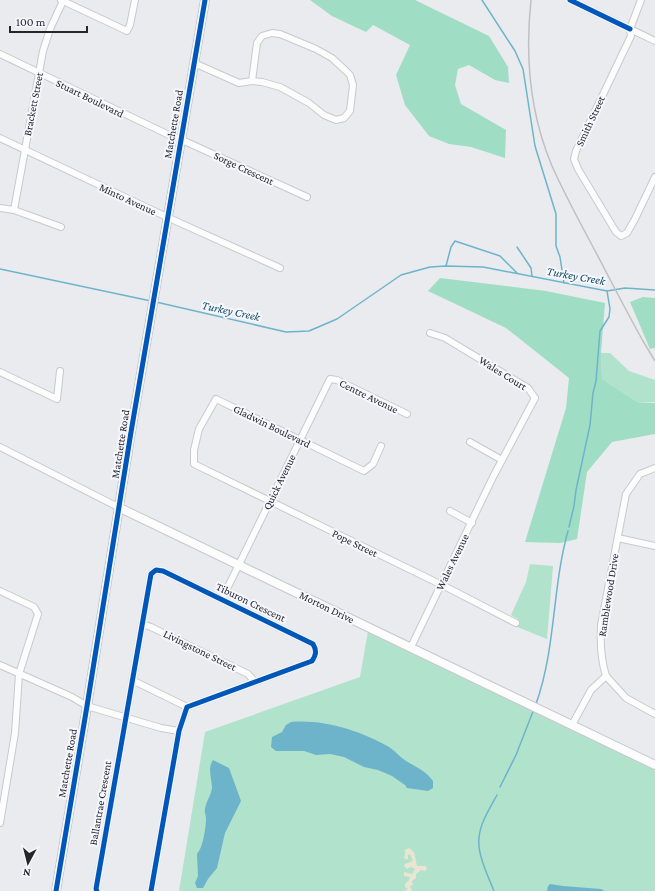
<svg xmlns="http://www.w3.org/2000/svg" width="655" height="891" font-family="'Crimson Pro',serif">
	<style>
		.green { fill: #b1e2cc }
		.forest { fill: #9fdec4 }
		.sand { fill: #eae5d2 }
		.water { fill: #6db4cb }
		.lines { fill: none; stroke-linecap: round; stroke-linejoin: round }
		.stream { stroke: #6db4cb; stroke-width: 1.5 }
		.street-casing { stroke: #c8c9cd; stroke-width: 8 }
		.secondary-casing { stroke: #c8c9cd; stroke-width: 10 }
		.street { stroke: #fcfcfd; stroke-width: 6 }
		.secondary { stroke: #fcfcfd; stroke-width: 8 }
		.rail { stroke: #c0c0c0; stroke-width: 1.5 }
		.cycleway-casing { stroke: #f5f7fe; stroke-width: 8 }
		.cycleway { stroke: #0057b8; stroke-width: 5 }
		.labels { text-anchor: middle; stroke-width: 4; stroke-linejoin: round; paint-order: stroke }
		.street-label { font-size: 11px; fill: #252629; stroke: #f5f7fe }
		.water-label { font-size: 12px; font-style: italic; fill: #154c5e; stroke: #f5f7fe }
	</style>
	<rect width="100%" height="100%" fill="#eaebef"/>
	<g class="green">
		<path d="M601 353H610L629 371 655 380V402L639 403 602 379Z"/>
		<path d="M530 564 553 566 547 639 515 626 518 619 511 615 526 582Z"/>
		<path d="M368 631 655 769V891H179L205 732 360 677Z"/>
	</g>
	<g class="forest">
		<path d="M310 0H415L489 36 508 67 509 83 495 80 469 65 458 69 455 85 461 104 506 130 505 158 471 147 449 144 429 136 405 105 396 75 410 45 373 25 366 32 332 16Z"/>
		<path d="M440 278 546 291 605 303 601 353 602 379 639 403H655V434L612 442 587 472 577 539 560 543 525 542 566 408 569 378 506 328 428 291Z"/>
		<path d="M643 297 655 298V348L650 349 630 302Z"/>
	</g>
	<path class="sand" d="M409 848 414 852 417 866H426L427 869 425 871 421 870 416 874V878L412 881 413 885 410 886 412 891H405L408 889 405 887V884L409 880 410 877 404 876V872L412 874 415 869 411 867 407 869 404 866 405 864 413 861 410 854 408 855V858L407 860 404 858 405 854V850Z"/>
	<g class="water">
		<path d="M291 722C324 719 361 731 389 747 395 751 400 757 406 761 416 767 426 771 433 781V788L428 791 407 788 405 785 392 776 378 770 364 767 344 757 330 754 316 755 304 751H276L271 747 272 737 282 732 286 725Z"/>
		<path d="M213 760 229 768 241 801 225 833 217 868 208 879 203 888H197L195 883 198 876 197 854C203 848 206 827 206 818 206 815 204 812 205 809 206 801 211 796 212 788 212 778 207 769 213 760Z"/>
		<path d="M550 884 563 886 601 889 605 891H547L548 886Z"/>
	</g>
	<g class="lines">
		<g class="stream">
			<path d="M482 0 515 51 523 69 535 146 556 214V246L560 257 564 283"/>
			<path d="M517 247 531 268 532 276"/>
			<path d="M446 266 451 247 455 241 500 256 517 273"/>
			<path d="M0 269 151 301"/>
			<path d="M156 302 286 332 309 331 337 319 401 275 430 267 446 266 483 267 607 291 625 288 655 290"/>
			<path d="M569 527 574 506 576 490 590 425 593 393 596 381 600 331 609 317 610 309 607 291"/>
			<path d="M536 704C556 648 552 588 568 531"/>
			<path d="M500 787 516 755 534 709"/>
			<path d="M494 891C488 876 477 854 479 838 480 823 490 808 497 795"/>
		</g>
		<defs>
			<g id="street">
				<path d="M61 0 127 31 130 25 135 0"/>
				<path d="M570 0 655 41"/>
				<path d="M641 0 630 29 631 36 576 151 574 159 578 169 616 232 621 236 627 233 635 219 655 177"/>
				<path d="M0 54 169 135 180 139 307 197"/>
				<path d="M194 63 239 83 252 81 262 82 280 87 309 103 324 115 336 120 344 118 350 111 353 85 350 75 345 70 332 58 316 49 280 34 272 33 262 36 257 43 252 81"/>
				<path d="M0 138 169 218 280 268"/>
				<path d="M0 208 14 210 61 227"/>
				<path d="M14 210 43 51 50 29 63 1"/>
				<path d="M0 372 57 399 60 371"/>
				<path d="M470 442 502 460"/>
				<path d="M381 446 373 464 364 471 216 399 199 429 194 450V464L446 587 516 623"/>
				<path d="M0 447 120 508"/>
				<path d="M450 511 472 523"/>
				<path d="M618 538 655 546"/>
				<path d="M0 591 34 607 38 614 19 674 15 733 0 823"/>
				<path d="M222 599 330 379 337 380 407 414"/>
				<path d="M142 624 151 627 248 674 255 682"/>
				<path d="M411 647 493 477 535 398 528 388 445 338 430 333"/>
				<path d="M0 665 72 697 87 706 161 728 179 731"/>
				<path d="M606 676 626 698 655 714"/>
				<path d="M132 680 187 707"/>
				<path d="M572 725 591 690 606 676C601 660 600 643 601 625L626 494 640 474 655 468"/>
				<path d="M97 891 96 889 151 574 156 570 163 571 313 644C317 651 316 655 312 661L187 707 179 731 151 891"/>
			</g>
			<g id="secondary">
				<path d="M120 508 655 765"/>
				<path d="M56 891 87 706 131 432 205 0"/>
			</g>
		</defs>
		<use href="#street" class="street-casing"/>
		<use href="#secondary" class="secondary-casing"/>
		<use href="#street" class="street"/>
		<use href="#secondary" class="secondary"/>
		<path class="rail" d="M531 0C525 56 530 114 552 166 564 193 578 219 592 245 609 277 625 309 643 341L655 361"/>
		<defs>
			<g id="cycleway">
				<path d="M570 0 630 29"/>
				<path d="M56 891 87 706 131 432 205 0"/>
				<path d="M97 891 96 889 151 574 156 570 163 571 313 644C317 651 316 655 312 661L187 707 179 731 151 891"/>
			</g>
		</defs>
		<use href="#cycleway" class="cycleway-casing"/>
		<use href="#cycleway" class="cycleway"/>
	</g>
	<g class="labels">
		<g class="street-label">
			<text transform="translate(90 98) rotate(26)" y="4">Stuart Boulevard</text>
			<text transform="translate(33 104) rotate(-79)" y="4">Brackett Street</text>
			<text transform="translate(590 121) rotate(-65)" y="4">Smith Street</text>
			<text transform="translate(173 124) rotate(-80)" y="4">Matchette Road</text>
			<text transform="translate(244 168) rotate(25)" y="4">Sorge Crescent</text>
			<text transform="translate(128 199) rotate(25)" y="4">Minto Avenue</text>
			<text transform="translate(503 373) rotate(32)" y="4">Wales Court</text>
			<text transform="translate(369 396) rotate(26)" y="4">Centre Avenue</text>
			<text transform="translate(272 426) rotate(26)" y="4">Gladwin Boulevard</text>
			<text transform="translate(120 444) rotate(-81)" y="4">Matchette Road</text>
			<text transform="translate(279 482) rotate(-64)" y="4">Quick Avenue</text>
			<text transform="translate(355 543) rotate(26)" y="4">Pope Street</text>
			<text transform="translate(452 562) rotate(-64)" y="4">Wales Avenue</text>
			<text transform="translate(608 595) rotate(-81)" y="4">Ramblewood Drive</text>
			<text transform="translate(251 602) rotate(26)" y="4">Tiburon Crescent</text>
			<text transform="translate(327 607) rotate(26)" y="4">Morton Drive</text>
			<text transform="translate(200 650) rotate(26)" y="4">Livingstone Street</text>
			<text transform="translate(67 763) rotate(-80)" y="4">Matchette Road</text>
			<text transform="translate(100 803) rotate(-80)" y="4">Ballantrae Crescent</text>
		</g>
		<g class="water-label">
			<text transform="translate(576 276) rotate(10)" y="4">Turkey Creek</text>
			<text transform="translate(231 311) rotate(12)" y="4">Turkey Creek</text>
		</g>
	</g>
	<g transform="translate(28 863) rotate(187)" stroke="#f5f7fe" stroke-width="3" paint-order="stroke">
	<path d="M0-3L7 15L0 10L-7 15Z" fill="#252629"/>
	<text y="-6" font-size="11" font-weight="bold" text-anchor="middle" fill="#252629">N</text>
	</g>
	<path d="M10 26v6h77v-6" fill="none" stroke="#252629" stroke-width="2"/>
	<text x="16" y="26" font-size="12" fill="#252629" stroke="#f5f7fe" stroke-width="3" paint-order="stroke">100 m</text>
</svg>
